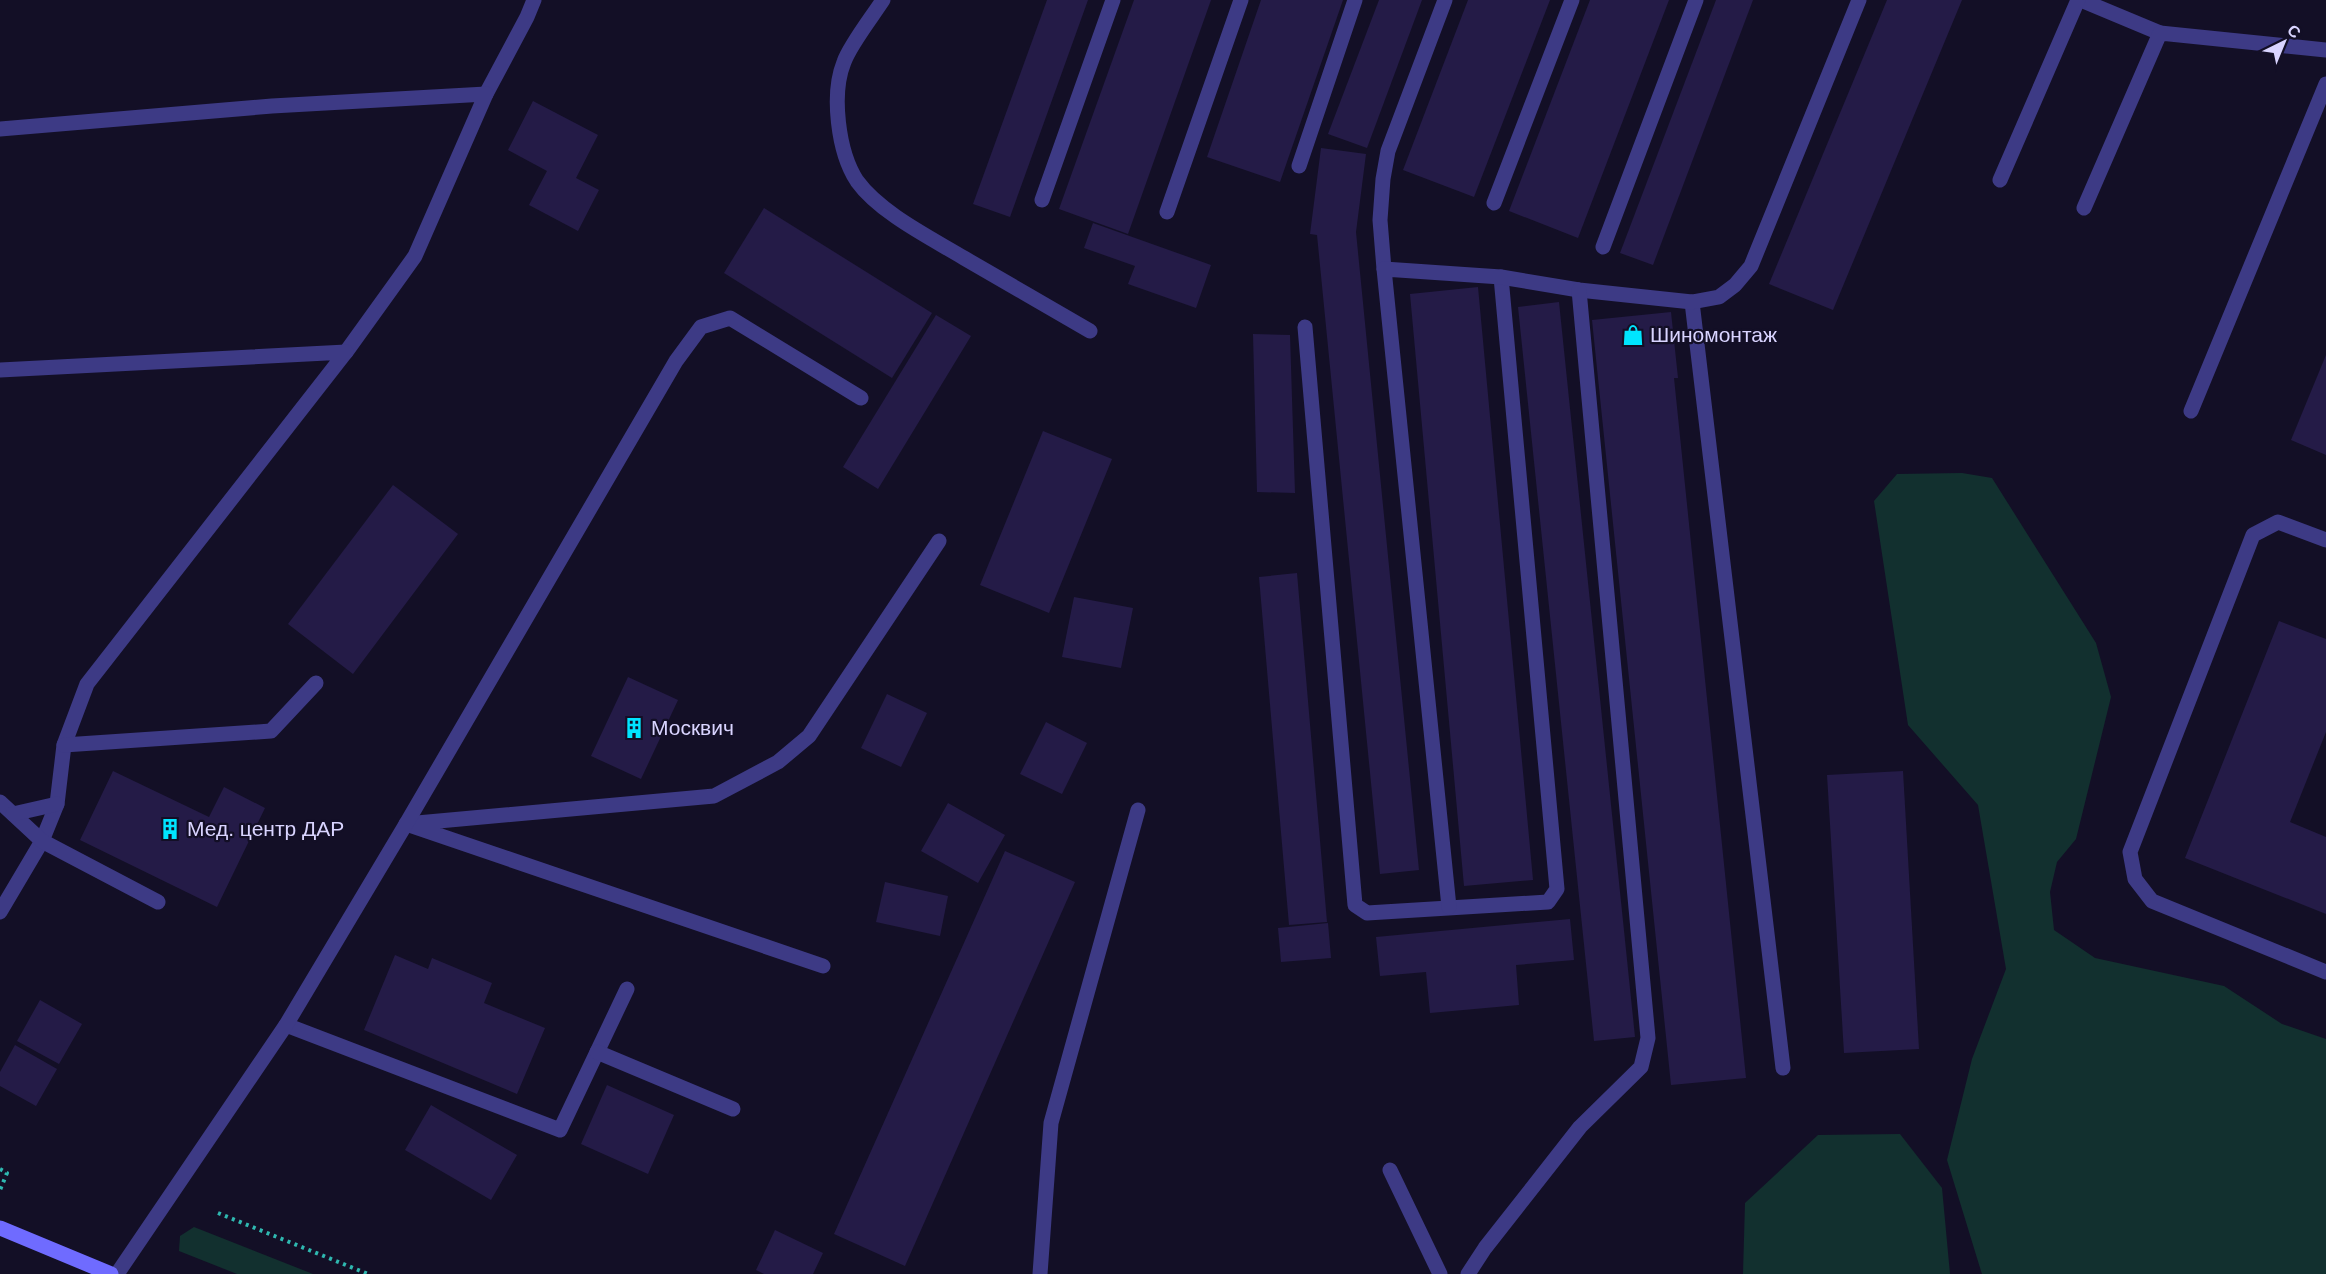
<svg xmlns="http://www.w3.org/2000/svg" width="2326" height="1274" font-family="Arial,sans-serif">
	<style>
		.green { fill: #12302f }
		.building { fill: #241b47 }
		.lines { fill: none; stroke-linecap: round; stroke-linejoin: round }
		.path { stroke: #2fb8b0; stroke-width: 4; stroke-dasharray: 3 4.5; stroke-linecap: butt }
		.service { stroke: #3d3a85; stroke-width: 15 }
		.secondary { stroke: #6f6bff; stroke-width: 15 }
		.labels { text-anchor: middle; stroke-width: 4.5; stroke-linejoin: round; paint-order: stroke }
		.poi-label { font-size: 21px; fill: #d9d4ff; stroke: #130f26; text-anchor: start }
	</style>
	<rect width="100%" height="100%" fill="#130f26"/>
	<g class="green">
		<path d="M1962 473 1992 478 2096 643 2111 697 2076 839 2057 862 2050 892 2054 930 2095 958 2224 986 2282 1024 2326 1039V1274H1982L1981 1271 1947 1160 1972 1059 2006 969 1978 805 1908 725 1874 501 1897 474Z"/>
		<path d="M1900 1134 1942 1188 1950 1274H1743L1745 1203 1818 1135Z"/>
		<path d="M194 1227 313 1274H237L179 1251 180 1236Z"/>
	</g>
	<g class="building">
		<path d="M1047 0H1088L1010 217 973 204Z"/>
		<path d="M1134 0H1211L1128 234 1059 209Z"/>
		<path d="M1261 0H1343L1280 182 1207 157Z"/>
		<path d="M1379 0H1422L1367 148 1328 134Z"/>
		<path d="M1468 0H1550L1474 197 1403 170Z"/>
		<path d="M1590 0H1669L1578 238 1509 211Z"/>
		<path d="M1716 0H1753L1653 265 1620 253Z"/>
		<path d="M1887 0H1962L1833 310 1769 284Z"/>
		<path d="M533 101 598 135 576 178 599 190 578 231 529 205 547 171 508 150Z"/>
		<path d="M1321 148 1366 154 1356 232 1419 870 1380 874 1317 235 1310 234Z"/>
		<path d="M764 208 932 313 892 378 724 273Z"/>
		<path d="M1093 223 1211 265 1196 308 1128 284 1135 266 1084 248Z"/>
		<path d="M1478 287 1533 880 1464 886 1410 294Z"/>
		<path d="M1559 302 1635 1037 1594 1041 1518 307Z"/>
		<path d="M1671 312 1678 378H1674L1746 1078 1671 1085 1592 320Z"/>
		<path d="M936 315 971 336 878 489 843 467Z"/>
		<path d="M1253 334 1290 335 1295 493 1257 492Z"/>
		<path d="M2326 355V455L2291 440Z"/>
		<path d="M1043 431 1112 459 1049 613 980 585Z"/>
		<path d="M393 485 458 534 353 674 288 624Z"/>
		<path d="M1297 573 1327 922 1289 925 1259 577Z"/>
		<path d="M1074 597 1133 608 1121 668 1062 657Z"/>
		<path d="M2279 621 2326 639V732L2290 822 2326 837V914L2185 858Z"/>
		<path d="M628 677 678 700 641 779 591 756Z"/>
		<path d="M887 694 927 713 901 767 861 748Z"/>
		<path d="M1046 722 1087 743 1062 794 1020 774Z"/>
		<path d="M113 771 209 817 224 787 265 808 217 907 80 840Z"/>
		<path d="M1903 771 1919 1049 1844 1053 1827 775Z"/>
		<path d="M948 803 1005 835 978 883 921 851Z"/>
		<path d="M1005 851 1075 882 905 1266 834 1234Z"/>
		<path d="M885 882 948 896 940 936 876 922Z"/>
		<path d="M1570 919 1574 960 1516 965 1519 1005 1430 1013 1426 972 1380 976 1376 937Z"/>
		<path d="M1328 923 1331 958 1281 962 1278 928Z"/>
		<path d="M395 955 428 969 432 958 492 983 484 1003 545 1028 517 1094 364 1030Z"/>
		<path d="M40 1000 82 1024 59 1064 17 1041Z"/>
		<path d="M15 1045 57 1069 36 1106 0 1086V1072Z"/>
		<path d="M607 1085 674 1115 648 1174 581 1144Z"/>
		<path d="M431 1105 517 1155 491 1200 405 1150Z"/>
		<path d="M775 1230 823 1253 813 1274H764L756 1270Z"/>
	</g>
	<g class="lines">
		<g class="path">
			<path d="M0 1169 7 1173 0 1190"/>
			<path d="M218 1213 368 1274"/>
		</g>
		<g class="service">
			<path d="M883 0C872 17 850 45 844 62 831 94 838 152 857 181 880 213 931 238 964 258 1006 282 1048 307 1090 331"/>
			<path d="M2081 0 2160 33"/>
			<path d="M486 94 527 17 534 0"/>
			<path d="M0 129 272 106 486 94 415 256 346 352"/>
			<path d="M1299 166 1355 0"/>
			<path d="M2000 180 2078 0"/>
			<path d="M1042 200 1113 0"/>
			<path d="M1494 203 1572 0"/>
			<path d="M2084 208 2160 33 2326 50"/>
			<path d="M1167 212 1241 0"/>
			<path d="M1603 247 1696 0"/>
			<path d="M1384 269 1380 220 1383 179 1388 151 1445 0"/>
			<path d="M1692 302 1783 1068"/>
			<path d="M1305 327 1355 905 1367 913 1548 902 1557 889 1501 277"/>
			<path d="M0 370 346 352 87 684 64 745 57 804 42 841 0 912"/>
			<path d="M2191 411 2326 84"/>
			<path d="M2326 540 2278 522 2253 535 2130 852 2135 879 2152 901 2326 972"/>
			<path d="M64 745 271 731 316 683"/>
			<path d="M0 802 42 841 158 902"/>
			<path d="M13 814 57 804"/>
			<path d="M1449 907 1384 269 1501 277 1579 290 1692 302 1719 297 1735 285 1751 266 1859 0"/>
			<path d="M823 966 406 824 714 796 778 762 809 736 939 541"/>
			<path d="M286 1025 560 1130 627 989"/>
			<path d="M597 1052 733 1109"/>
			<path d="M1390 1170 1440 1274"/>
			<path d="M117 1274 286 1025 406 824 676 361 701 327 730 318 861 398"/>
			<path d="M1040 1274 1051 1123 1138 810"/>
			<path d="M1468 1274 1485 1248 1580 1127 1641 1067 1648 1038 1579 290"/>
		</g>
		<path class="secondary" d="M0 1228 111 1274"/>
	</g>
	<defs>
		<symbol id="shop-bare" viewBox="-9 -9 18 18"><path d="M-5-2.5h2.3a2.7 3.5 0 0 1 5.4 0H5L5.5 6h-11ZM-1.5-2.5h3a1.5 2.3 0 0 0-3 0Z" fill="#00e5ff" stroke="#130f26" stroke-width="2.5" paint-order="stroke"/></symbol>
		<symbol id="building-bare" viewBox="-9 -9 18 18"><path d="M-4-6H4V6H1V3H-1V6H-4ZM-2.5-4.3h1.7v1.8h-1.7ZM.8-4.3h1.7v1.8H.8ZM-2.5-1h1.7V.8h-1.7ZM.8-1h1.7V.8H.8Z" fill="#00e5ff" stroke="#130f26" stroke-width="2.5" paint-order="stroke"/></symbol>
	</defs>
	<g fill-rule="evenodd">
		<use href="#shop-bare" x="1618" y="320" width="30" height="30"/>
		<use href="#building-bare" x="619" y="713" width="30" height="30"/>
		<use href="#building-bare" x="155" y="814" width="30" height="30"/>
	</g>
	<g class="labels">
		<g class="poi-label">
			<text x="1650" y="342">Шиномонтаж</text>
			<text x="651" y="735">Москвич</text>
			<text x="187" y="836">Мед. центр ДАР</text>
		</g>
	</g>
	<g transform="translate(2284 42) rotate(43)" stroke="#130f26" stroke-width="4.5" paint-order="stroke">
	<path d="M0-4.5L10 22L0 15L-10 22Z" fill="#d9d4ff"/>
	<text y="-9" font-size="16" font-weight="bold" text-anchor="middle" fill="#d9d4ff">С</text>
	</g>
</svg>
